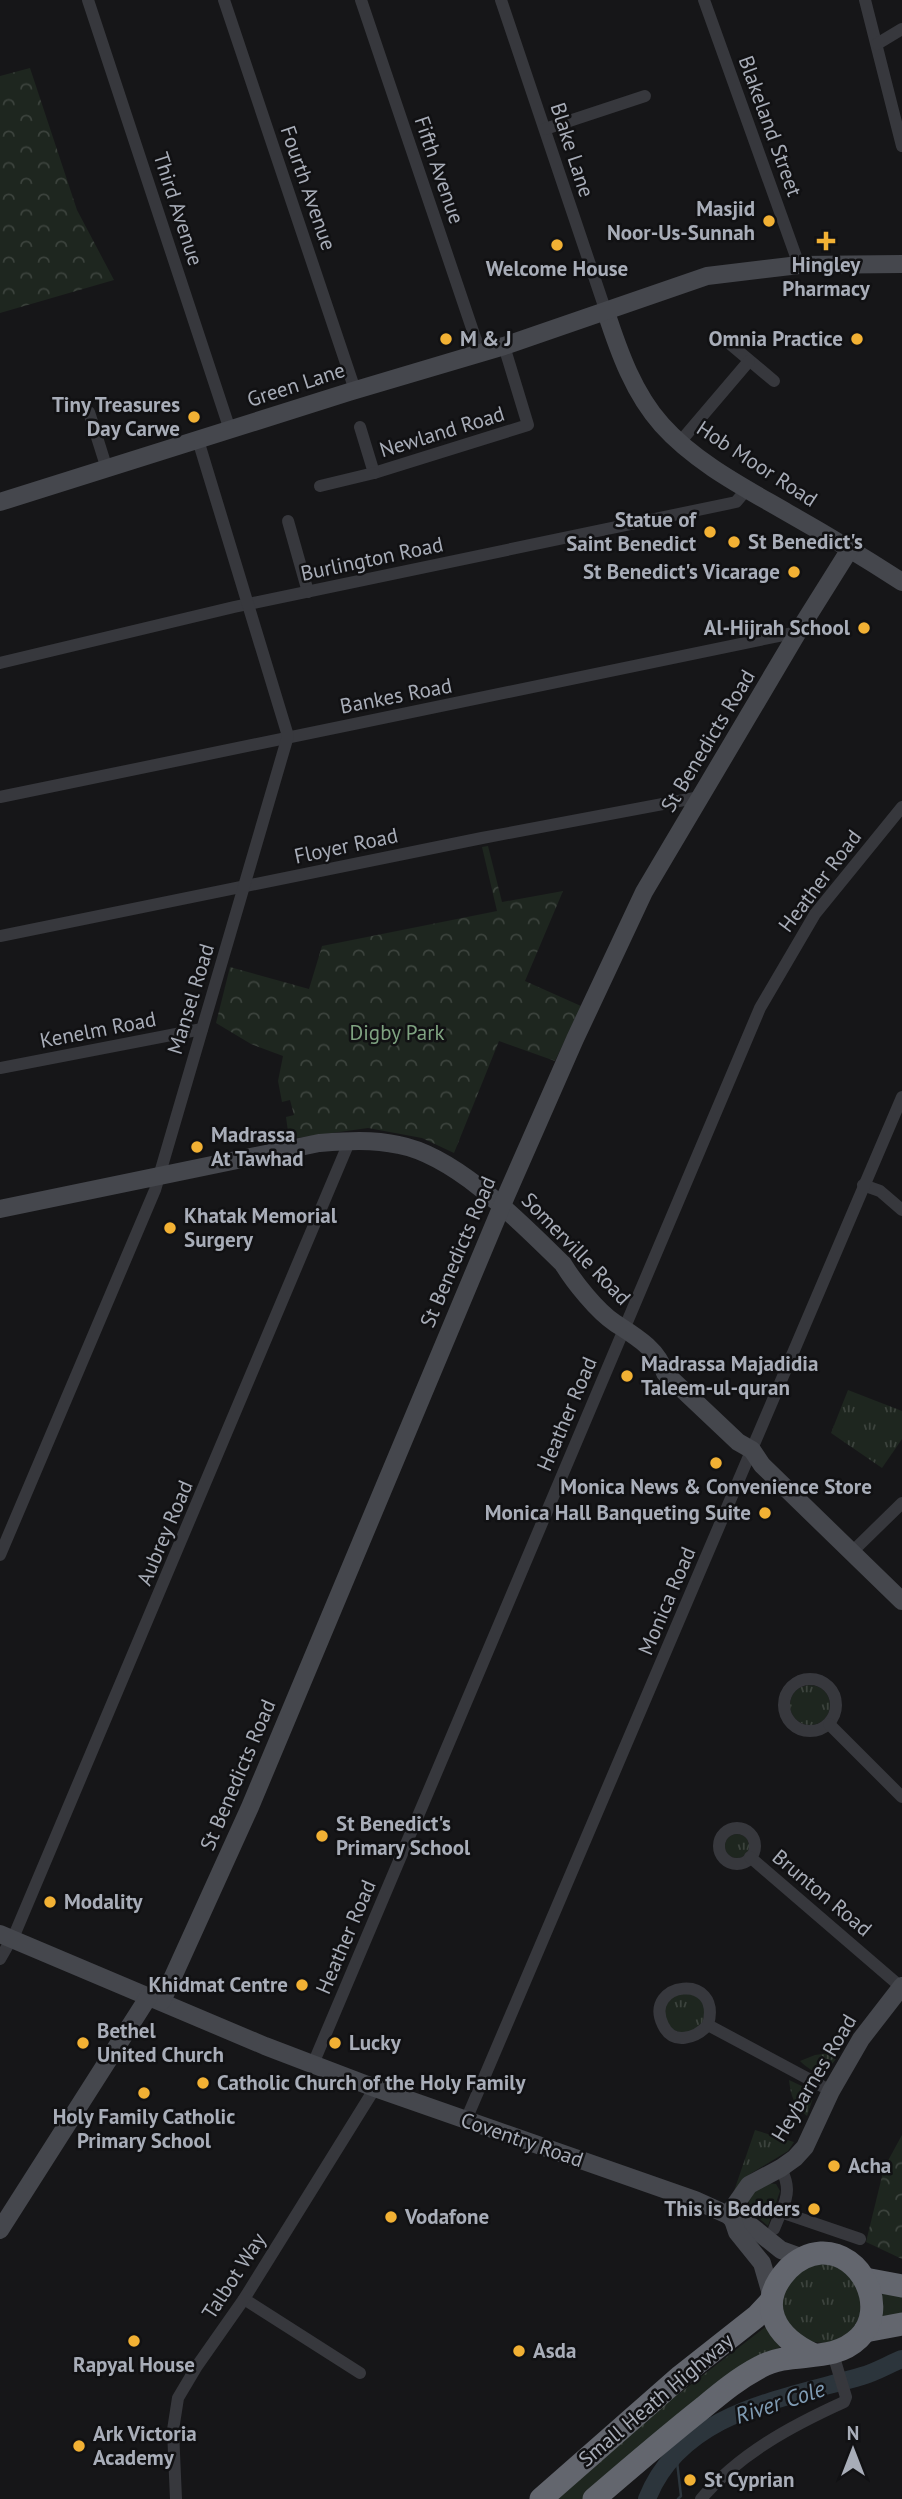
<svg xmlns="http://www.w3.org/2000/svg" width="902" height="2499" font-family="'PT Sans',sans-serif">
	<style>
		.grass { fill: url(#grass-tufts) }
		.forest { fill: url(#forest-crowns) }
		.lines { fill: none; stroke-linecap: round; stroke-linejoin: round }
		.stream { stroke: #2c353c; stroke-width: 2.5 }
		.river { stroke: #2c353c; stroke-width: 18 }
		.street { stroke: #37383d; stroke-width: 12 }
		.secondary { stroke: #45474d; stroke-width: 18 }
		.highway { stroke: #63666e; stroke-width: 23 }
		.poi-dot { fill: #f2b134; stroke: #111113; stroke-width: 2.5 }
		.labels { text-anchor: middle; stroke-width: 5; stroke-linejoin: round; paint-order: stroke }
		.street-label { font-size: 21px; fill: #a8adb8; stroke: #111113 }
		.poi-label { font-size: 21px; font-weight: bold; fill: #a8adb8; stroke: #111113; text-anchor: start }
		.park-label { font-size: 21px; fill: #7fa381; stroke: #111113 }
		.water-label { font-size: 23px; font-style: italic; fill: #7f9bb3; stroke: #111113 }
	</style>
	<defs>
		<pattern id="grass-tufts" width="24" height="20" patternUnits="userSpaceOnUse" patternTransform="scale(1.75)"><rect width="24" height="20" fill="#1e261f"/><path d="M3 7l-1-3M5 7V3M7 7l1-3M15 17l-1-3M17 17v-4M19 17l1-3" fill="none" stroke="#3c433d"/></pattern>
		<pattern id="forest-crowns" width="20" height="18" patternUnits="userSpaceOnUse" patternTransform="scale(1.75)"><rect width="20" height="18" fill="#1e261f"/><path d="M2 6a3 3 0 1 1 6 0M12 15a3 3 0 1 1 6 0" fill="none" stroke="#3c433d"/></pattern>
	</defs>
	<rect width="100%" height="100%" fill="#161618"/>
	<g class="grass">
		<path d="M848 1390 902 1411V1439L882 1468 831 1433Z"/>
		<circle cx="810" cy="1705" r="20"/>
		<circle cx="737" cy="1846" r="12"/>
		<circle cx="685" cy="2013" r="20"/>
		<path d="M830 2053 838 2056C825 2075 818 2078 800 2061L815 2055Z"/>
		<path d="M789 2080 808 2089 813 2098 807 2116C794 2105 791 2097 789 2080Z"/>
		<path d="M755 2130 794 2142 788 2151 750 2174 734 2191Z"/>
		<path d="M767 2183 776 2184 780 2191 768 2226 754 2214 748 2201 751 2193Z"/>
		<circle cx="822" cy="2303" r="40"/>
		<path d="M882 2291 902 2295V2316L880 2319Z"/>
		<path d="M768 2325 782 2346 733 2374 585 2499H553L644 2414 680 2393Z"/>
	</g>
	<g class="forest">
		<path d="M30 68 77 210 114 280 0 313V76Z"/>
		<path d="M488 846 502 902 563 891 525 981 581 1006 555 1061 499 1041 454 1153 422 1138 368 1128 289 1139 286 1117 294 1115 290 1100 282 1102 278 1081 283 1056 251 1044 216 1023 230 967 309 989 322 946 497 911 482 847Z"/>
		<path d="M902 2135V2259L866 2242 884 2168Z"/>
	</g>
	<g class="lines">
		<path class="stream" d="M676 2453 681 2496 678 2499"/>
		<path class="river" d="M647 2499C681 2412 783 2399 862 2376 876 2372 889 2364 902 2359"/>
		<g class="street">
			<path d="M88 0 230 430"/>
			<path d="M224 0 355 390"/>
			<path d="M361 0 480 352"/>
			<path d="M501 0 606 312"/>
			<path d="M704 0 799 265"/>
			<path d="M865 0 902 146"/>
			<path d="M877 44 902 29"/>
			<path d="M545 129 645 96"/>
			<path d="M730 344 774 381"/>
			<path d="M89 412 107 469"/>
			<path d="M360 427 374 473 528 425 504 346"/>
			<path d="M680 442 749 361"/>
			<path d="M320 486 374 473"/>
			<path d="M288 521 308 592"/>
			<path d="M0 663 234 607 736 502 747 489"/>
			<path d="M0 797C266 741 532 689 798 632"/>
			<path d="M0 936 482 838 700 797"/>
			<path d="M0 1068 202 1029"/>
			<path d="M863 1185 880 1191 902 1210"/>
			<path d="M852 1552 902 1503"/>
			<path d="M0 1555 155 1190 288 736 198 440"/>
			<circle cx="810" cy="1705" r="26"/>
			<path d="M829 1724 902 1797"/>
			<circle cx="737" cy="1846" r="18"/>
			<path d="M750 1857 901 1987"/>
			<path d="M0 1959 16 1931 350 1140"/>
			<path d="M708 2025C696 2038 673 2046 663 2025 642 1982 723 1971 708 2025L831 2091"/>
			<path d="M313 2064 760 1008 815 914 902 807"/>
			<path d="M466 2120 902 1097"/>
			<path d="M781 2168C789 2185 789 2194 781 2212L860 2239"/>
			<path d="M774 2229 781 2212"/>
			<path d="M244 2299 360 2373"/>
			<path d="M176 2499 173 2430 178 2398 197 2366 244 2299 375 2088"/>
			<path d="M701 2499C739 2454 791 2426 844 2402L846 2397 833 2354"/>
		</g>
		<g class="secondary">
			<path d="M606 312C619 352 634 394 662 425 696 463 745 488 788 513 827 535 865 558 902 582"/>
			<path d="M0 502 349 392 504 346 707 276 799 265 902 264"/>
			<path d="M0 1209 319 1143C346 1141 372 1139 399 1145 457 1156 522 1224 563 1264 574 1282 597 1311 615 1323 635 1336 658 1349 665 1373L738 1442 752 1450 762 1465 902 1601"/>
			<path d="M0 1934 265 2046 375 2088 695 2200 728 2215 733 2220 746 2222 781 2250 803 2258"/>
			<path d="M162 2001 250 1807 506 1196 575 1039 644 892 798 632 850 549"/>
			<path d="M728 2215 749 2185 781 2168 795 2158 805 2147 831 2091 861 2039 902 1986"/>
			<path d="M733 2220 737 2232 762 2263 771 2294"/>
			<path d="M0 2230 149 1996"/>
		</g>
		<g class="highway">
			<path d="M865 2279 902 2286"/>
			<path d="M865 2331 902 2324"/>
			<path d="M541 2499 681 2376 757 2316 771 2301"/>
			<path d="M594 2499C630 2468 666 2437 704 2407 722 2392 739 2378 760 2367 792 2349 831 2365 859 2338 889 2309 862 2251 821 2253 808 2254 797 2260 788 2269 755 2304 775 2337 814 2355"/>
		</g>
	</g>
	<g class="poi-dot">
		<circle cx="769" cy="221" r="7"/>
		<path d="M822.5 230.5h7v7h7v7h-7v7h-7v-7h-7v-7h7z"/>
		<circle cx="557" cy="245" r="7"/>
		<circle cx="446" cy="339" r="7"/>
		<circle cx="857" cy="339" r="7"/>
		<circle cx="194" cy="417" r="7"/>
		<circle cx="710" cy="532" r="7"/>
		<circle cx="734" cy="542" r="7"/>
		<circle cx="794" cy="572" r="7"/>
		<circle cx="864" cy="628" r="7"/>
		<circle cx="197" cy="1147" r="7"/>
		<circle cx="170" cy="1228" r="7"/>
		<circle cx="627" cy="1376" r="7"/>
		<circle cx="716" cy="1463" r="7"/>
		<circle cx="765" cy="1513" r="7"/>
		<circle cx="322" cy="1836" r="7"/>
		<circle cx="50" cy="1902" r="7"/>
		<circle cx="302" cy="1985" r="7"/>
		<circle cx="83" cy="2043" r="7"/>
		<circle cx="335" cy="2043" r="7"/>
		<circle cx="203" cy="2083" r="7"/>
		<circle cx="144" cy="2093" r="7"/>
		<circle cx="834" cy="2166" r="7"/>
		<circle cx="814" cy="2209" r="7"/>
		<circle cx="391" cy="2217" r="7"/>
		<circle cx="134" cy="2341" r="7"/>
		<circle cx="519" cy="2351" r="7"/>
		<circle cx="79" cy="2446" r="7"/>
		<circle cx="690" cy="2480" r="7"/>
	</g>
	<g class="labels">
		<g class="street-label">
			<text transform="translate(770 126) rotate(70)" y="7">Blakeland Street</text>
			<text transform="translate(572 150) rotate(72)" y="7">Blake Lane</text>
			<text transform="translate(439 170) rotate(71)" y="7">Fifth Avenue</text>
			<text transform="translate(308 188) rotate(71)" y="7">Fourth Avenue</text>
			<text transform="translate(178 209) rotate(72)" y="7">Third Avenue</text>
			<text transform="translate(296 385) rotate(-18)" y="7">Green Lane</text>
			<text transform="translate(442 432) rotate(-17)" y="7">Newland Road</text>
			<text transform="translate(757 464) rotate(33)" y="7">Hob Moor Road</text>
			<text transform="translate(372 559) rotate(-12)" y="7">Burlington Road</text>
			<text transform="translate(396 696) rotate(-11)" y="7">Bankes Road</text>
			<text transform="translate(708 741) rotate(-59)" y="7">St Benedicts Road</text>
			<text transform="translate(346 846) rotate(-12)" y="7">Floyer Road</text>
			<text transform="translate(820 881) rotate(-53)" y="7">Heather Road</text>
			<text transform="translate(191 999) rotate(-73)" y="7">Mansel Road</text>
			<text transform="translate(98 1030) rotate(-11)" y="7">Kenelm Road</text>
			<text transform="translate(576 1249) rotate(46)" y="7">Somerville Road</text>
			<text transform="translate(458 1252) rotate(-67)" y="7">St Benedicts Road</text>
			<text transform="translate(567 1414) rotate(-67)" y="7">Heather Road</text>
			<text transform="translate(165 1533) rotate(-67)" y="7">Aubrey Road</text>
			<text transform="translate(667 1601) rotate(-67)" y="7">Monica Road</text>
			<text transform="translate(238 1775) rotate(-67)" y="7">St Benedicts Road</text>
			<text transform="translate(822 1893) rotate(40)" y="7">Brunton Road</text>
			<text transform="translate(346 1937) rotate(-67)" y="7">Heather Road</text>
			<text transform="translate(814 2078) rotate(-59)" y="7">Heybarnes Road</text>
			<text transform="translate(522 2140) rotate(19)" y="7">Coventry Road</text>
			<text transform="translate(234 2276) rotate(-57)" y="7">Talbot Way</text>
			<text transform="translate(656 2400) rotate(-40)" y="7">Small Heath Highway</text>
		</g>
		<g class="poi-label">
			<text x="755" y="216" text-anchor="end">Masjid<tspan x="755" dy="24">Noor-Us-Sunnah</tspan></text>
			<text x="826" y="272" text-anchor="middle">Hingley<tspan x="826" dy="24">Pharmacy</tspan></text>
			<text x="557" y="276" text-anchor="middle">Welcome House</text>
			<text x="460" y="346">M &amp; J</text>
			<text x="843" y="346" text-anchor="end">Omnia Practice</text>
			<text x="180" y="412" text-anchor="end">Tiny Treasures<tspan x="180" dy="24">Day Carwe</tspan></text>
			<text x="696" y="527" text-anchor="end">Statue of<tspan x="696" dy="24">Saint Benedict</tspan></text>
			<text x="748" y="549">St Benedict's</text>
			<text x="780" y="579" text-anchor="end">St Benedict's Vicarage</text>
			<text x="850" y="635" text-anchor="end">Al-Hijrah School</text>
			<text x="211" y="1142">Madrassa<tspan x="211" dy="24">At Tawhad</tspan></text>
			<text x="184" y="1223">Khatak Memorial<tspan x="184" dy="24">Surgery</tspan></text>
			<text x="641" y="1371">Madrassa Majadidia<tspan x="641" dy="24">Taleem-ul-quran</tspan></text>
			<text x="716" y="1494" text-anchor="middle">Monica News &amp; Convenience Store</text>
			<text x="751" y="1520" text-anchor="end">Monica Hall Banqueting Suite</text>
			<text x="336" y="1831">St Benedict's<tspan x="336" dy="24">Primary School</tspan></text>
			<text x="64" y="1909">Modality</text>
			<text x="288" y="1992" text-anchor="end">Khidmat Centre</text>
			<text x="97" y="2038">Bethel<tspan x="97" dy="24">United Church</tspan></text>
			<text x="349" y="2050">Lucky</text>
			<text x="217" y="2090">Catholic Church of the Holy Family</text>
			<text x="144" y="2124" text-anchor="middle">Holy Family Catholic<tspan x="144" dy="24">Primary School</tspan></text>
			<text x="848" y="2173">Acha</text>
			<text x="800" y="2216" text-anchor="end">This is Bedders</text>
			<text x="405" y="2224">Vodafone</text>
			<text x="533" y="2358">Asda</text>
			<text x="134" y="2372" text-anchor="middle">Rapyal House</text>
			<text x="93" y="2441">Ark Victoria<tspan x="93" dy="24">Academy</tspan></text>
			<text x="704" y="2487">St Cyprian</text>
		</g>
		<g class="park-label">
			<text x="397" y="1040">Digby Park</text>
		</g>
		<g class="water-label">
			<text transform="translate(780 2402) rotate(-18)" y="8">River Cole</text>
		</g>
	</g>
	<g transform="translate(853 2450)" stroke="#111113" stroke-width="5" paint-order="stroke">
	<path d="M0-5L12 26L0 18L-12 26Z" fill="#a8adb8"/>
	<text y="-10" font-size="19" font-weight="bold" text-anchor="middle" fill="#a8adb8">N</text>
	</g>
</svg>
